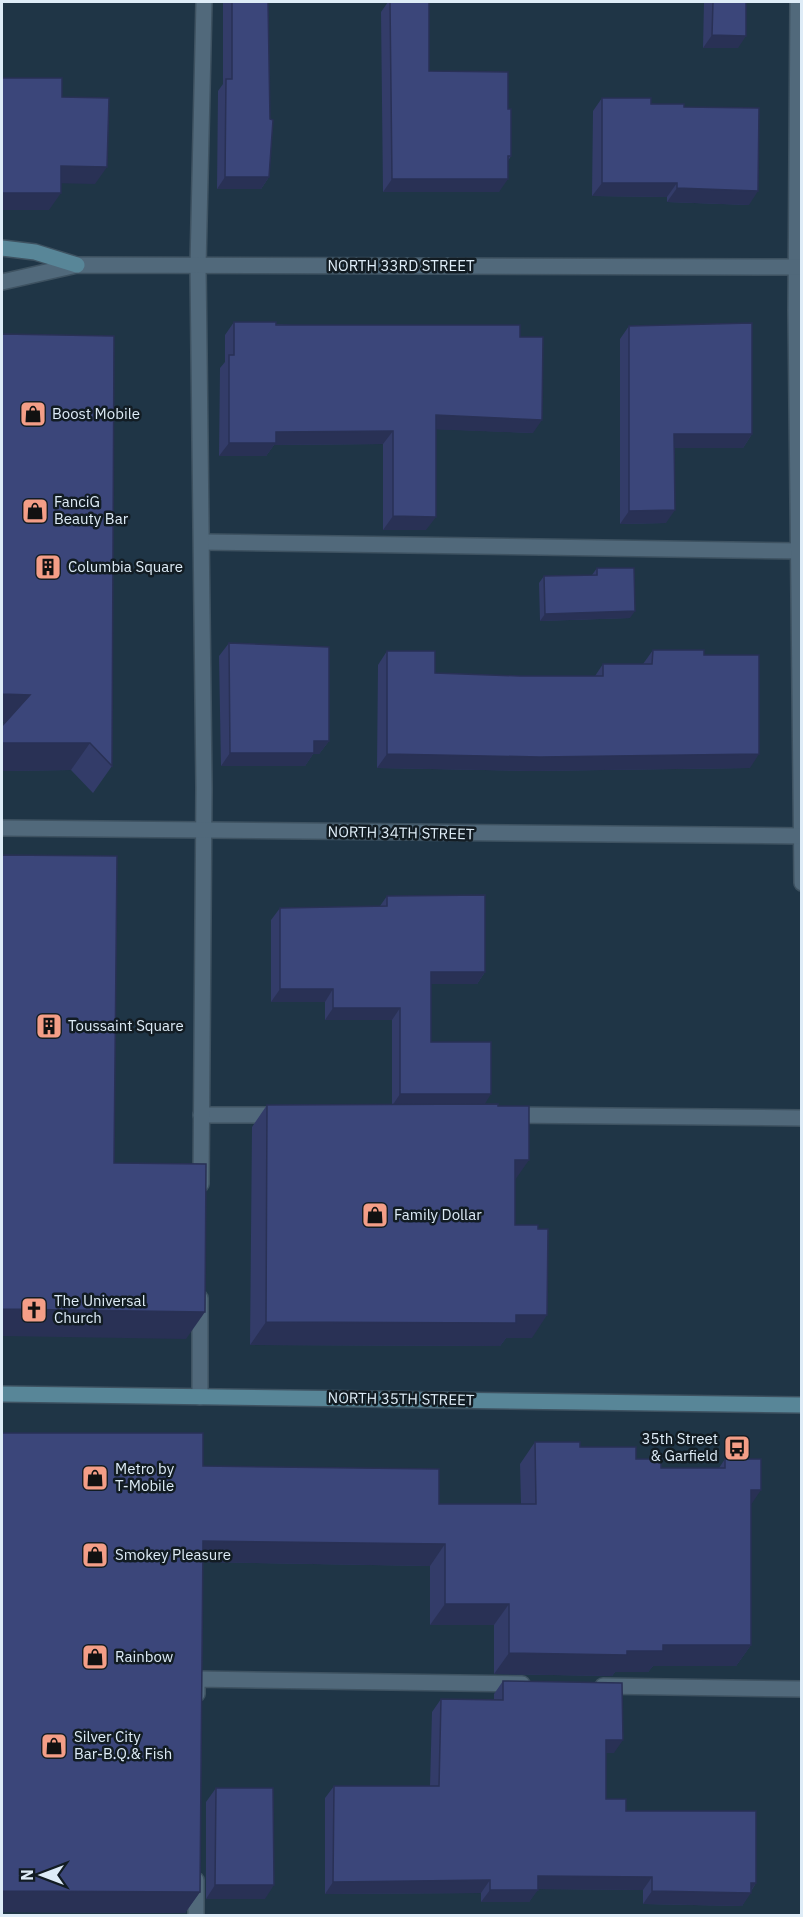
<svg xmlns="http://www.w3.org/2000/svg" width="803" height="1917" font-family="'IBM Plex Sans',sans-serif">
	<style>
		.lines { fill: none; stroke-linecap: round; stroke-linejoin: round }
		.service-casing { stroke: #3e5261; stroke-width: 18 }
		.minor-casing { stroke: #3e5261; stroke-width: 18 }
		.secondary-casing { stroke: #3e5261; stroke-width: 18 }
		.service { stroke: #51697b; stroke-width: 15 }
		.minor { stroke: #51697b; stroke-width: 15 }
		.secondary { stroke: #588698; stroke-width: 15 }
		.wall { fill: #333c69 }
		.shaded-wall { fill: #293155 }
		.building { fill: #3b467a; stroke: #293155; stroke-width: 1.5 }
		.labels { text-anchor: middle; stroke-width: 5; stroke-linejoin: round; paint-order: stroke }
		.street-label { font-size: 15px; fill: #deecf7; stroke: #121c23 }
		.poi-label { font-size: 15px; fill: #deecf7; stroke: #121c23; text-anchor: start }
	</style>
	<rect width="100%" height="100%" fill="#1f3546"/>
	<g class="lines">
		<defs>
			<g id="service">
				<path d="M202 542 802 551"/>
				<path d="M201 1115H280"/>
				<path d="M511 1115 802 1118"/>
				<path d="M201 1184 204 788 198 266 204 2"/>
				<path d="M200 1397V1298"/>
				<path d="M603 1686 802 1689"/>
				<path d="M197 1694V1679L522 1684"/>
				<path d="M196 1916V1880"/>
			</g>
			<g id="minor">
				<path d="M798 2 796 311 802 883"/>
				<path d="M2 282 77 265 802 267"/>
				<path d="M2 828 802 836"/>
			</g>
			<g id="secondary">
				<path d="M2 248 35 252 77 265"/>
				<path d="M2 1394 802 1405"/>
			</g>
		</defs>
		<use href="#service" class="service-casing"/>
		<use href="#minor" class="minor-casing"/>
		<use href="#secondary" class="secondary-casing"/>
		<use href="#service" class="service"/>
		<use href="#minor" class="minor"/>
		<use href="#secondary" class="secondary"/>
	</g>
	<g class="wall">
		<path d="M223 2H268L269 177 261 189H217L218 91 223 84Z"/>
		<path d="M388 2H429V71L508 109 511 156 508 161 499 192H383L381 12Z"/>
		<path d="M704 2H746L738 48H703Z"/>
		<path d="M602 98 684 107 749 205 667 202V197L592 196 593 111Z"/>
		<path d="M234 322 520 337 533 433 436 429 426 530H383V444L274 445 266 456H219L220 368 225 362V335Z"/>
		<path d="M629 326 752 434 743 448H674L666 523 620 524V339Z"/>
		<path d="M2 334 112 766 93 793 71 770 2 771V726L5 722H2Z"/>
		<path d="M597 568 630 618 540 621 539 583 544 576 592 575Z"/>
		<path d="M229 643 329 741 319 754H313L305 766H221L219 656Z"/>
		<path d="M653 650 704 655 750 768 531 771 377 768 378 665 387 651 435 673 520 676H595L603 664H643Z"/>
		<path d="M387 896 485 972 477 984H431V1042L485 1104 515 1180V1225L532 1338H506L500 1346 250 1345 252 1127 267 1105 392 1104V1020H325V1002H271V920L280 908 380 906Z"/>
		<path d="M2 1433 439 1504H521L520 1464 535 1442 580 1447 636 1459 661 1468H719L725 1459 751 1505V1645L736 1666H653L648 1672H615L612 1676 494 1674V1625H430V1566L203 1562 200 1892 185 1913 2 1912Z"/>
		<path d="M503 1681 614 1753H606V1799L626 1811 756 1883 742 1906 643 1904V1890L538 1889 529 1902H481V1893L325 1894V1798L334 1786H430L432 1712 441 1699 494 1700V1694Z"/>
		<path d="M216 1788 265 1899H206V1802Z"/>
	</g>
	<g class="shaded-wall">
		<path d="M712 35 746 36 738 48H703Z"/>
		<path d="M61 166 107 167 95 184 49 183Z"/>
		<path d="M225 177H269L261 189H217Z"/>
		<path d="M392 179H508L499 192H383Z"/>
		<path d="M602 183H677L667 197 592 196Z"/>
		<path d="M677 188 758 191 749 205 667 202Z"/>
		<path d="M2 193H61L49 210H2Z"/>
		<path d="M436 415 542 420 533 433 426 429Z"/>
		<path d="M393 431 383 444 274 445 266 456H219L229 443 276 432Z"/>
		<path d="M674 434H752L743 448H665Z"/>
		<path d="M675 510 666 523 620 524 629 511Z"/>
		<path d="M393 516 436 517 426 530H383Z"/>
		<path d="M635 611 630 618 540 621 545 614Z"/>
		<path d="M2 694 30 695 11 722H2Z"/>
		<path d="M314 741H329L319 754H313L305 766H221L230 753Z"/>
		<path d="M2 743H90L71 770 2 771Z"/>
		<path d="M387 754H759L750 768 531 771 377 768Z"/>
		<path d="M431 972H485L477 984H423Z"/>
		<path d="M280 989H333L325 1002H271Z"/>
		<path d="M333 1008H400L392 1020H325Z"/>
		<path d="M400 1094H491L483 1107 392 1106Z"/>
		<path d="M515 1160H529L513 1183Z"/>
		<path d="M2 1309 205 1312 186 1339 2 1336Z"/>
		<path d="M516 1315H547L532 1338H506L500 1346 250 1345 266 1322Z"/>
		<path d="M751 1490H761L746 1512Z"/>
		<path d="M203 1541 445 1544 430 1566 188 1562Z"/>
		<path d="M445 1604H509L494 1625H430Z"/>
		<path d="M663 1645H751L736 1666H653L648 1672H615L612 1676 494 1674 509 1653 627 1651Z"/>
		<path d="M606 1740H623L614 1753H598Z"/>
		<path d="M538 1876 652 1877 643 1890 529 1889Z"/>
		<path d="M490 1880 481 1893 325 1894 333 1882Z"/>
		<path d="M756 1883 749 1893H751L742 1906 643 1904 652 1891Z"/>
		<path d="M215 1885H274L265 1899H206Z"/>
		<path d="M490 1890H538L529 1902H481Z"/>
		<path d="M2 1891 200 1892 185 1913 2 1912Z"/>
	</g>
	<g class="building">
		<path d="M232 2H268L270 119 273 120 269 177H225L226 79H232Z"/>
		<path d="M390 2H429V71L508 72V109H511V156H508V179H392Z"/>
		<path d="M713 2H746V36L712 35Z"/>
		<path d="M2 78H62V97L109 98 107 167 61 166V193H2Z"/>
		<path d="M602 98H651V104H684V107L759 108 758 191 677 188V183H602Z"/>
		<path d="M234 322H276V325H520V337H543L542 420 436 415V517L393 516V431L276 432V443H229V355H234Z"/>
		<path d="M752 323V434H674L675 510 629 511V326Z"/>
		<path d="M2 334 114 336 112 766 90 743H2V726L30 695 2 694Z"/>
		<path d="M597 568H634L635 611 545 614 544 576 597 575Z"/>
		<path d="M229 643 329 647V741H314V753H230Z"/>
		<path d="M653 650H704V655H759V754L540 757 387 754V651H435V673L520 676H603V664H652Z"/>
		<path d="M2 855 117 856 114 1163 206 1164 205 1312 2 1309Z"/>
		<path d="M485 895V972H431V1042H491V1094H400V1008H333V989H280V908L387 906V896Z"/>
		<path d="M498 1104V1106H529V1160H515V1225H538V1229H548L547 1315H516V1323L266 1322 267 1105Z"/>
		<path d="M2 1433H203V1466L439 1469V1504H536L535 1442H580V1447H636V1459H661V1468H725V1459H761V1490H751V1645H663V1651H627V1655L509 1653V1604H445V1544L203 1541 200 1892 2 1891Z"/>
		<path d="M503 1681 622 1683 623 1740H606V1799H626V1811H756V1883H751V1893L652 1891V1877L538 1876V1890H490V1880L333 1882 334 1786H439L441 1699 503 1700Z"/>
		<path d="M216 1788H273L274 1885H215Z"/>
	</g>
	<defs>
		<symbol id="shop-square" viewBox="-11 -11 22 22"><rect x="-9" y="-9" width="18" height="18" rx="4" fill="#f49e87" stroke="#121c23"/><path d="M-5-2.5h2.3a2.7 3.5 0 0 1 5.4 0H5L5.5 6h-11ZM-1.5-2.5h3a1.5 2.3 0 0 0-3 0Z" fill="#111"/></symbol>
		<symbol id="building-square" viewBox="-11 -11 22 22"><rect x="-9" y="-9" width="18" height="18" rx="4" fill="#f49e87" stroke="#121c23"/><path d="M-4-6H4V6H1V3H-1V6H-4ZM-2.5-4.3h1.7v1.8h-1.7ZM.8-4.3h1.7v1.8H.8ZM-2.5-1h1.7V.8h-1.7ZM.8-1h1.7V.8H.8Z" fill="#111"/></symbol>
		<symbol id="church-square" viewBox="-11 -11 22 22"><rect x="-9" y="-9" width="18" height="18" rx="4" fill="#f49e87" stroke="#121c23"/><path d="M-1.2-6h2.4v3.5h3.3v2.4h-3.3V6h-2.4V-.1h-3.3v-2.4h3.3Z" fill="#111"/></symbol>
		<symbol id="bus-square" viewBox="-11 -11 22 22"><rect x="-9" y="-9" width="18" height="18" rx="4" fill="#f49e87" stroke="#121c23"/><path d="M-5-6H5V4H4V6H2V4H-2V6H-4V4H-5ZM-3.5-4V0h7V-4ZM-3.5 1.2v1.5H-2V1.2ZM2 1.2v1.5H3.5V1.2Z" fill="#111"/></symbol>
	</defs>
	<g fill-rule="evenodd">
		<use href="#shop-square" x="18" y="399" width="30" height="30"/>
		<use href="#shop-square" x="20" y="496" width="30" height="30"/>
		<use href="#building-square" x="33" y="552" width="30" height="30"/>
		<use href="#building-square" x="34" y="1011" width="30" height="30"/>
		<use href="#shop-square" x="360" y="1200" width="30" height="30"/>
		<use href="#church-square" x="19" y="1295" width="30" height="30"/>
		<use href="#bus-square" x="722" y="1433" width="30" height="30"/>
		<use href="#shop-square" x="80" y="1463" width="30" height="30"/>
		<use href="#shop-square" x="80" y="1540" width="30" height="30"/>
		<use href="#shop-square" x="80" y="1642" width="30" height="30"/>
		<use href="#shop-square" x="39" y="1731" width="30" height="30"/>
	</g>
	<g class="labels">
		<g class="street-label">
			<text x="401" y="271">NORTH 33RD STREET</text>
			<text transform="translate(401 833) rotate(1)" y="5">NORTH 34TH STREET</text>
			<text transform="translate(401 1399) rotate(1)" y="5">NORTH 35TH STREET</text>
		</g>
		<g class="poi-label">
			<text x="52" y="419">Boost Mobile</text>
			<text x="54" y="507">FanciG<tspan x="54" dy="17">Beauty Bar</tspan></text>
			<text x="68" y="572">Columbia Square</text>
			<text x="68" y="1031">Toussaint Square</text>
			<text x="394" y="1220">Family Dollar</text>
			<text x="54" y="1306">The Universal<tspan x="54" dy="17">Church</tspan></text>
			<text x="718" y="1444" text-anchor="end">35th Street<tspan x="718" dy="17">&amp; Garfield</tspan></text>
			<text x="115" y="1474">Metro by<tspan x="115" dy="17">T-Mobile</tspan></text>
			<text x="115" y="1560">Smokey Pleasure</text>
			<text x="115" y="1662">Rainbow</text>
			<text x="74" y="1742">Silver City<tspan x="74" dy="17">Bar-B.Q.&amp; Fish</tspan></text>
		</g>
	</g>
	<rect width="803" height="1917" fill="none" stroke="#deecf7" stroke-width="6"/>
	<g transform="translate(42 1875) rotate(270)" stroke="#121c23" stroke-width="4.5" paint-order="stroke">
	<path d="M0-4.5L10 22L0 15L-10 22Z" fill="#deecf7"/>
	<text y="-9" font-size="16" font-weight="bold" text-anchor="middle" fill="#deecf7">N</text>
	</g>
</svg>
